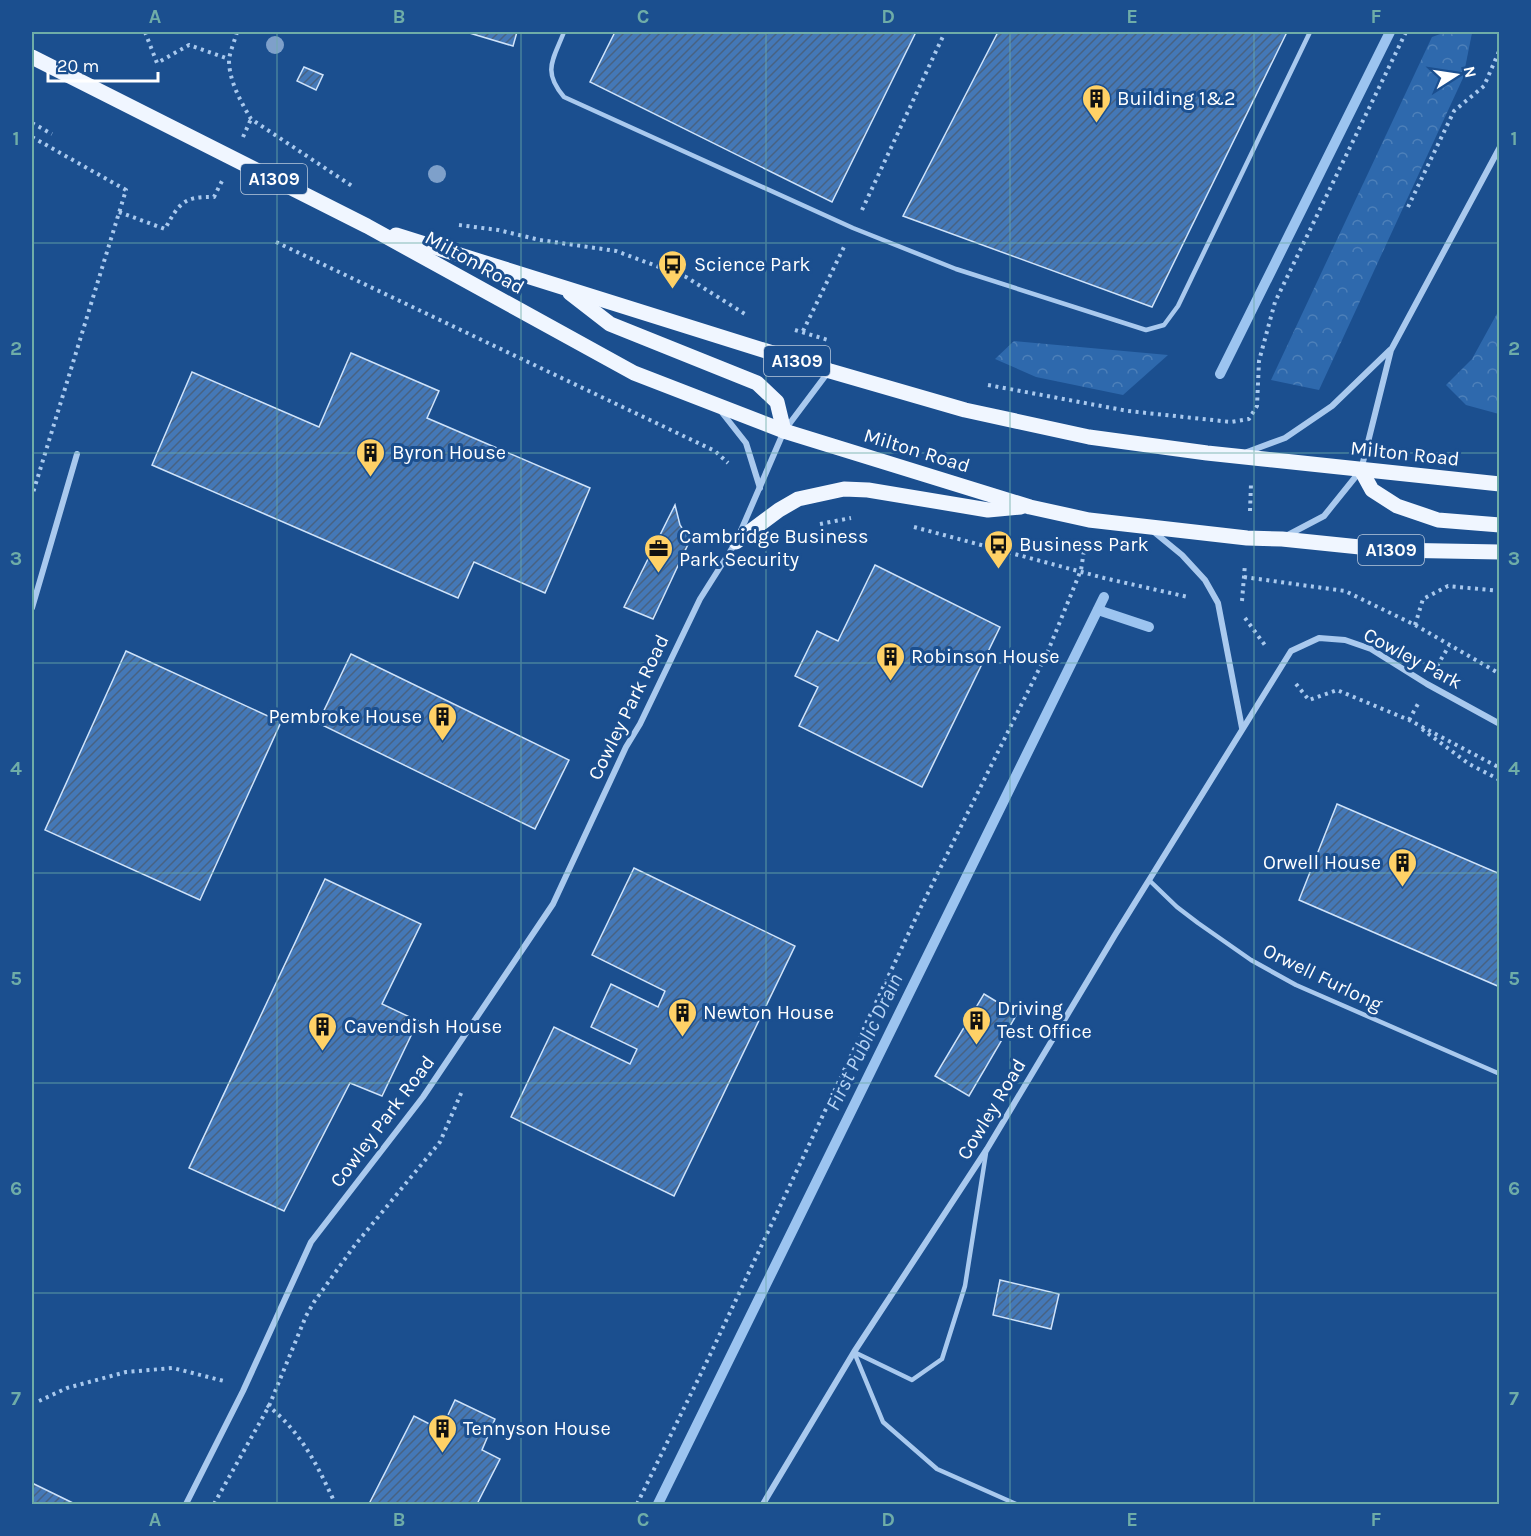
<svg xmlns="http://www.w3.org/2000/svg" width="1531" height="1536" font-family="Karla,sans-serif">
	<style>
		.forest { fill: url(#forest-crowns) }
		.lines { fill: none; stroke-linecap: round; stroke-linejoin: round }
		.stream { stroke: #9cc4f0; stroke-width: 10 }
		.building { fill: url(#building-hatch); stroke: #cfe3fa; stroke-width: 1.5 }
		.path { stroke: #a9c9ee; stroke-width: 4; stroke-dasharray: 3 4.5; stroke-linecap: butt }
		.lane { stroke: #a9c9ee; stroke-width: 4.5 }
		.street { stroke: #a9c9ee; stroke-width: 6 }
		.primary { stroke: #f0f6ff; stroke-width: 15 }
		.tree { fill: #7ea0ca }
		.grid { fill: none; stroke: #6fada8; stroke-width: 1.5; stroke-opacity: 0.55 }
		.labels { text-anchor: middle; stroke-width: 6; stroke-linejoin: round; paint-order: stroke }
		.shield { fill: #1b4f8f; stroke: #bbcadd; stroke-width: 1.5 }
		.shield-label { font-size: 18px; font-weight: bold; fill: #fff }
		.poi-label { font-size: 20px; fill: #fff; stroke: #1b4f8f; text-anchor: start }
		.street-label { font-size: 20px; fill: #fff; stroke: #1b4f8f }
		.water-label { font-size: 21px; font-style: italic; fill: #b5d3f5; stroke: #1b4f8f }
		.neatline { fill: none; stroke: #6fada8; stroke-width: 2 }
		.grid-label { font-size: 20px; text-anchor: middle; font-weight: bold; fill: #6fada8 }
	</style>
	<defs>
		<pattern id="forest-crowns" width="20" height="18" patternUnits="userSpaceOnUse" patternTransform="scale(1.5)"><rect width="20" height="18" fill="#2e69ad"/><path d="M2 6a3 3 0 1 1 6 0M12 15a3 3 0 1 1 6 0" fill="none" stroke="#4d80b9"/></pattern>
		<pattern id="building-hatch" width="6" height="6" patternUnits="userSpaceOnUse" patternTransform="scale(1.5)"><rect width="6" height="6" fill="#4478b7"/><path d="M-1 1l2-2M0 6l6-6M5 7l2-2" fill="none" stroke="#486282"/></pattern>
	</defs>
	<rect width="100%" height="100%" fill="#1b4f8f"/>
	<g class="forest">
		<path d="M1446 32H1471L1472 33 1463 78 1319 390 1271 380 1432 37Z"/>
		<path d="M1499 310V414L1466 405 1446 385 1472 359Z"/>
		<path d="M1014 341 1168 355 1123 395 1036 377 995 359Z"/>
	</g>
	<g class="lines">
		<g class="stream">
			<path d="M1220 374 1390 32"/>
			<path d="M1098 610 1149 627"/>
			<path d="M658 1504 1104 597"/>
		</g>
	</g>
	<g class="building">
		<path d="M466 32H517L513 46Z"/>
		<path d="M615 32H916L832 202 590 82Z"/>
		<path d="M998 32H1287L1152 307 903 216Z"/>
		<path d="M304 67 323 75 316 90 297 81Z"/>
		<path d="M351 353 439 391 427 418 590 488 545 593 474 562 458 598 152 465 192 372 319 427Z"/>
		<path d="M675 505 680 525 690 540 653 619 624 607Z"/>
		<path d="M875 565 1000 627 922 787 799 726 818 687 795 676 817 631 838 641Z"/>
		<path d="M126 651 281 722 200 900 45 830Z"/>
		<path d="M351 654 569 760 535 829 318 723Z"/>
		<path d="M1337 804 1500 874V987L1299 900Z"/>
		<path d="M634 868 795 946 674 1196 511 1117 554 1027 630 1064 637 1049 591 1027 611 984 658 1007 665 991 592 955Z"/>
		<path d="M325 879 421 924 382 1004 418 1021 382 1096 350 1083 284 1211 189 1168Z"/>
		<path d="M984 994 1017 1014 969 1096 935 1076Z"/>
		<path d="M1000 1280 1059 1294 1051 1329 993 1315Z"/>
		<path d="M455 1400 495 1419 482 1450 500 1459 477 1504H369L414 1416 441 1430Z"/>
		<path d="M32 1483 75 1504H32Z"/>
	</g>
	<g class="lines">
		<g class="path">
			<path d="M145 32 157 63 189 45 229 59"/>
			<path d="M237 32C235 40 230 51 229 60 229 81 241 102 251 119L352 186"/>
			<path d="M32 123 52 134"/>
			<path d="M32 137 126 190 32 496"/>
			<path d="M243 137 251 119"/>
			<path d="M1408 207 1454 111 1484 86 1500 49"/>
			<path d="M862 210 945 32"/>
			<path d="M119 212 165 229C179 203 184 196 214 197L222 181"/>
			<path d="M459 225 498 230 540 240 616 251 686 277 745 314"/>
			<path d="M276 242 715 451 728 463"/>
			<path d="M795 330 828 340"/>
			<path d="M803 331 844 247"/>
			<path d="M988 385 1128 411 1231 422 1249 419 1257 406 1259 361 1275 302 1406 32"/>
			<path d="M1250 511 1251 484"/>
			<path d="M820 524 851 518"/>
			<path d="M914 527 1104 578 1188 597"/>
			<path d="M1244 577 1345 591 1415 625 1500 674"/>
			<path d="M1242 601 1245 564"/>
			<path d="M1245 618 1267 648"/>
			<path d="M1415 625 1423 599 1448 586 1500 591"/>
			<path d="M1437 666 1449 646"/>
			<path d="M1296 684 1309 700 1337 690 1409 720 1500 768"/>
			<path d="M1409 720 1419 702"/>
			<path d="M1422 729 1469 764 1500 780"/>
			<path d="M39 1401 67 1388 126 1372 173 1368 224 1381"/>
			<path d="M267 1405C299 1430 316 1462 333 1499L334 1504"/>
			<path d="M214 1504 269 1406 306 1316 314 1302 355 1245 440 1142 462 1091"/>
			<path d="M637 1504 709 1357 921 907 1048 651 1081 570 1085 544"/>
		</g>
		<g class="lane">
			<path d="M564 32C553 60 542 71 564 97L853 228 956 269 1146 330 1164 325 1178 306 1310 32"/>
			<path d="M1150 881 1177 907 1198 923 1251 960 1296 985 1500 1074"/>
			<path d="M854 1352 912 1380 942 1359 965 1286 986 1153"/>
			<path d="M854 1352 883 1422 937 1469 1016 1504"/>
		</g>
		<g class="street">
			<path d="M720 410 746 443 760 488"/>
			<path d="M1247 452 1285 438 1332 406 1390 350"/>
			<path d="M1154 532 1182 555 1205 580 1218 603 1242 728"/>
			<path d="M1286 536 1324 516 1361 470 1391 350 1500 147"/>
			<path d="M32 608 77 454"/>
			<path d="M186 1504 243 1391 311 1242 423 1097 553 904 626 747 640 724 700 599 736 542 784 431 829 371"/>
			<path d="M763 1504 854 1352 987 1149 1115 935 1291 651 1319 638 1345 640 1371 649 1427 684 1500 724"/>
		</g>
		<g class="primary">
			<path d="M32 57 367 226 634 373 784 431 1030 507 1089 520 1247 538 1282 539 1389 550 1500 552"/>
			<path d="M396 235 830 371 965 410 1089 437 1207 453 1500 484"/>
			<path d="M570 293 610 324 757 383 777 402 784 431"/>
			<path d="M1361 470 1372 490 1397 506 1438 520 1500 525"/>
			<path d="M736 542 779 510 798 499 844 489 868 490 988 510 1021 507"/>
		</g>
	</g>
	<g class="tree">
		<circle cx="275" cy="45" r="9"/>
		<circle cx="437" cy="174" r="9"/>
	</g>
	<path class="grid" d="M277 32V1504M521 32V1504M766 32V1504M1010 32V1504M1254 32V1504M32 243H1500M32 453H1500M32 663H1500M32 873H1500M32 1083H1500M32 1293H1500"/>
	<defs>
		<symbol id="building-pin" viewBox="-11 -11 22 30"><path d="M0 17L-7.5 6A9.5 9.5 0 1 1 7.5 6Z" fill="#ffd166" stroke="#1b4f8f"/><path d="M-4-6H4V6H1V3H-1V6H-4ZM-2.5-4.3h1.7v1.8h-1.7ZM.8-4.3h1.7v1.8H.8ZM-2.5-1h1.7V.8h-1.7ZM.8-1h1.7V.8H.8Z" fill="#111"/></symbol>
		<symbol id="bus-pin" viewBox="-11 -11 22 30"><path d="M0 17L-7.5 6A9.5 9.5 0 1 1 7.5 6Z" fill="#ffd166" stroke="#1b4f8f"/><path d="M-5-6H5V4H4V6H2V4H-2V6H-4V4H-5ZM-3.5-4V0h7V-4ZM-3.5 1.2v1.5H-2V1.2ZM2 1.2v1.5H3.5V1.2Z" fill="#111"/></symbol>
		<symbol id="office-pin" viewBox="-11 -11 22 30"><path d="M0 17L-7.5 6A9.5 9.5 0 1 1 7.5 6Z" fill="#ffd166" stroke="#1b4f8f"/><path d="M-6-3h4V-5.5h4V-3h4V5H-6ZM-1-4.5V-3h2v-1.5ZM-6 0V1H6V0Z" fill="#111"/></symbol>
	</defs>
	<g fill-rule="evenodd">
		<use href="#building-pin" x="1080" y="82" width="33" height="45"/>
		<use href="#bus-pin" x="656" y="248" width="33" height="45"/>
		<use href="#building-pin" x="354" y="436" width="33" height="45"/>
		<use href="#bus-pin" x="982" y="528" width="33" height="45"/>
		<use href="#office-pin" x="642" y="532" width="33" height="45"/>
		<use href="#building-pin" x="874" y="640" width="33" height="45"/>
		<use href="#building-pin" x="426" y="700" width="33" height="45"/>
		<use href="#building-pin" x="1386" y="846" width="33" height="45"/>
		<use href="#building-pin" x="666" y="996" width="33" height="45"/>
		<use href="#building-pin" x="960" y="1004" width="33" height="45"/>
		<use href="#building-pin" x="306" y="1010" width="33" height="45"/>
		<use href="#building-pin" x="426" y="1412" width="33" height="45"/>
	</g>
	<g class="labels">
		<g class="shield">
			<rect x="241" y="164" width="66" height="30" rx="4.5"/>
			<rect x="764" y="346" width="66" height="30" rx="4.5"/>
			<rect x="1358" y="535" width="66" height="30" rx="4.5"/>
		</g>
		<g class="shield-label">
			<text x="274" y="185">A1309</text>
			<text x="797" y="367">A1309</text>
			<text x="1391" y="556">A1309</text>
		</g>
		<g class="poi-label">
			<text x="1117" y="105">Building 1&amp;2</text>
			<text x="694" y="271">Science Park</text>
			<text x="392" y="459">Byron House</text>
			<text x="679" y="543">Cambridge Business<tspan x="679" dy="23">Park Security</tspan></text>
			<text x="1019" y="551">Business Park</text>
			<text x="911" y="663">Robinson House</text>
			<text x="422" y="723" text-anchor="end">Pembroke House</text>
			<text x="1381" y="869" text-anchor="end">Orwell House</text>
			<text x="997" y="1015">Driving<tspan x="997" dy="23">Test Office</tspan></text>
			<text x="703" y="1019">Newton House</text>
			<text x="344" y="1033">Cavendish House</text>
			<text x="463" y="1435">Tennyson House</text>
		</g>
		<g class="street-label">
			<text transform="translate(475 262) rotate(29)" y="7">Milton Road</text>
			<text transform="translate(917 450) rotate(17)" y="7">Milton Road</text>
			<text transform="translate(1405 453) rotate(6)" y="7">Milton Road</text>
			<text transform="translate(1413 658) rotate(28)" y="7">Cowley Park</text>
			<text transform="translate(628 707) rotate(-64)" y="7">Cowley Park Road</text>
			<text transform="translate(1323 977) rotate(26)" y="7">Orwell Furlong</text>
			<text transform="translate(991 1109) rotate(-59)" y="7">Cowley Road</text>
			<text transform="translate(382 1121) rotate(-53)" y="7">Cowley Park Road</text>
		</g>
		<g class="water-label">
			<text transform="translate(864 1042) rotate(-64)" y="7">First Public Drain</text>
		</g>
	</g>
	<rect width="1531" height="1536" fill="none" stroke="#1b4f8f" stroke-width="66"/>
	<g transform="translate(1456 75) rotate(78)" stroke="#1b4f8f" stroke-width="4.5" paint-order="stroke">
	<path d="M0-4.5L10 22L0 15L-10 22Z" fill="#ffffff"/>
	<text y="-9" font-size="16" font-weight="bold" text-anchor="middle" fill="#ffffff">N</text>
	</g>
	<path d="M48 72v9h110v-9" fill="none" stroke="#ffffff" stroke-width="3"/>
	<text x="57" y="72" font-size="18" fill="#ffffff" stroke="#1b4f8f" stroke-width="4.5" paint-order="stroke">20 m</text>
	<rect x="33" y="33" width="1465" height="1470" class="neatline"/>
	<g class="grid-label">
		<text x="155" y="23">A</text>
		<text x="399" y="23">B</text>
		<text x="643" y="23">C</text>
		<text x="888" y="23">D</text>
		<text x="1132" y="23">E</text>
		<text x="1376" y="23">F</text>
		<text x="16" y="145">1</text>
		<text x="1514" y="145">1</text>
		<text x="16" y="355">2</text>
		<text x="1514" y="355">2</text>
		<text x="16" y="565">3</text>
		<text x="1514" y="565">3</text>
		<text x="16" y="775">4</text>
		<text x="1514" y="775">4</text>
		<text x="16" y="985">5</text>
		<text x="1514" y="985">5</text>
		<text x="16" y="1195">6</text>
		<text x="1514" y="1195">6</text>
		<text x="16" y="1405">7</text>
		<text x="1514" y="1405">7</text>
		<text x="155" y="1526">A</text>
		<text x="399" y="1526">B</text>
		<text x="643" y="1526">C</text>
		<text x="888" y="1526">D</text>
		<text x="1132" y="1526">E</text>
		<text x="1376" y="1526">F</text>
	</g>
</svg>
